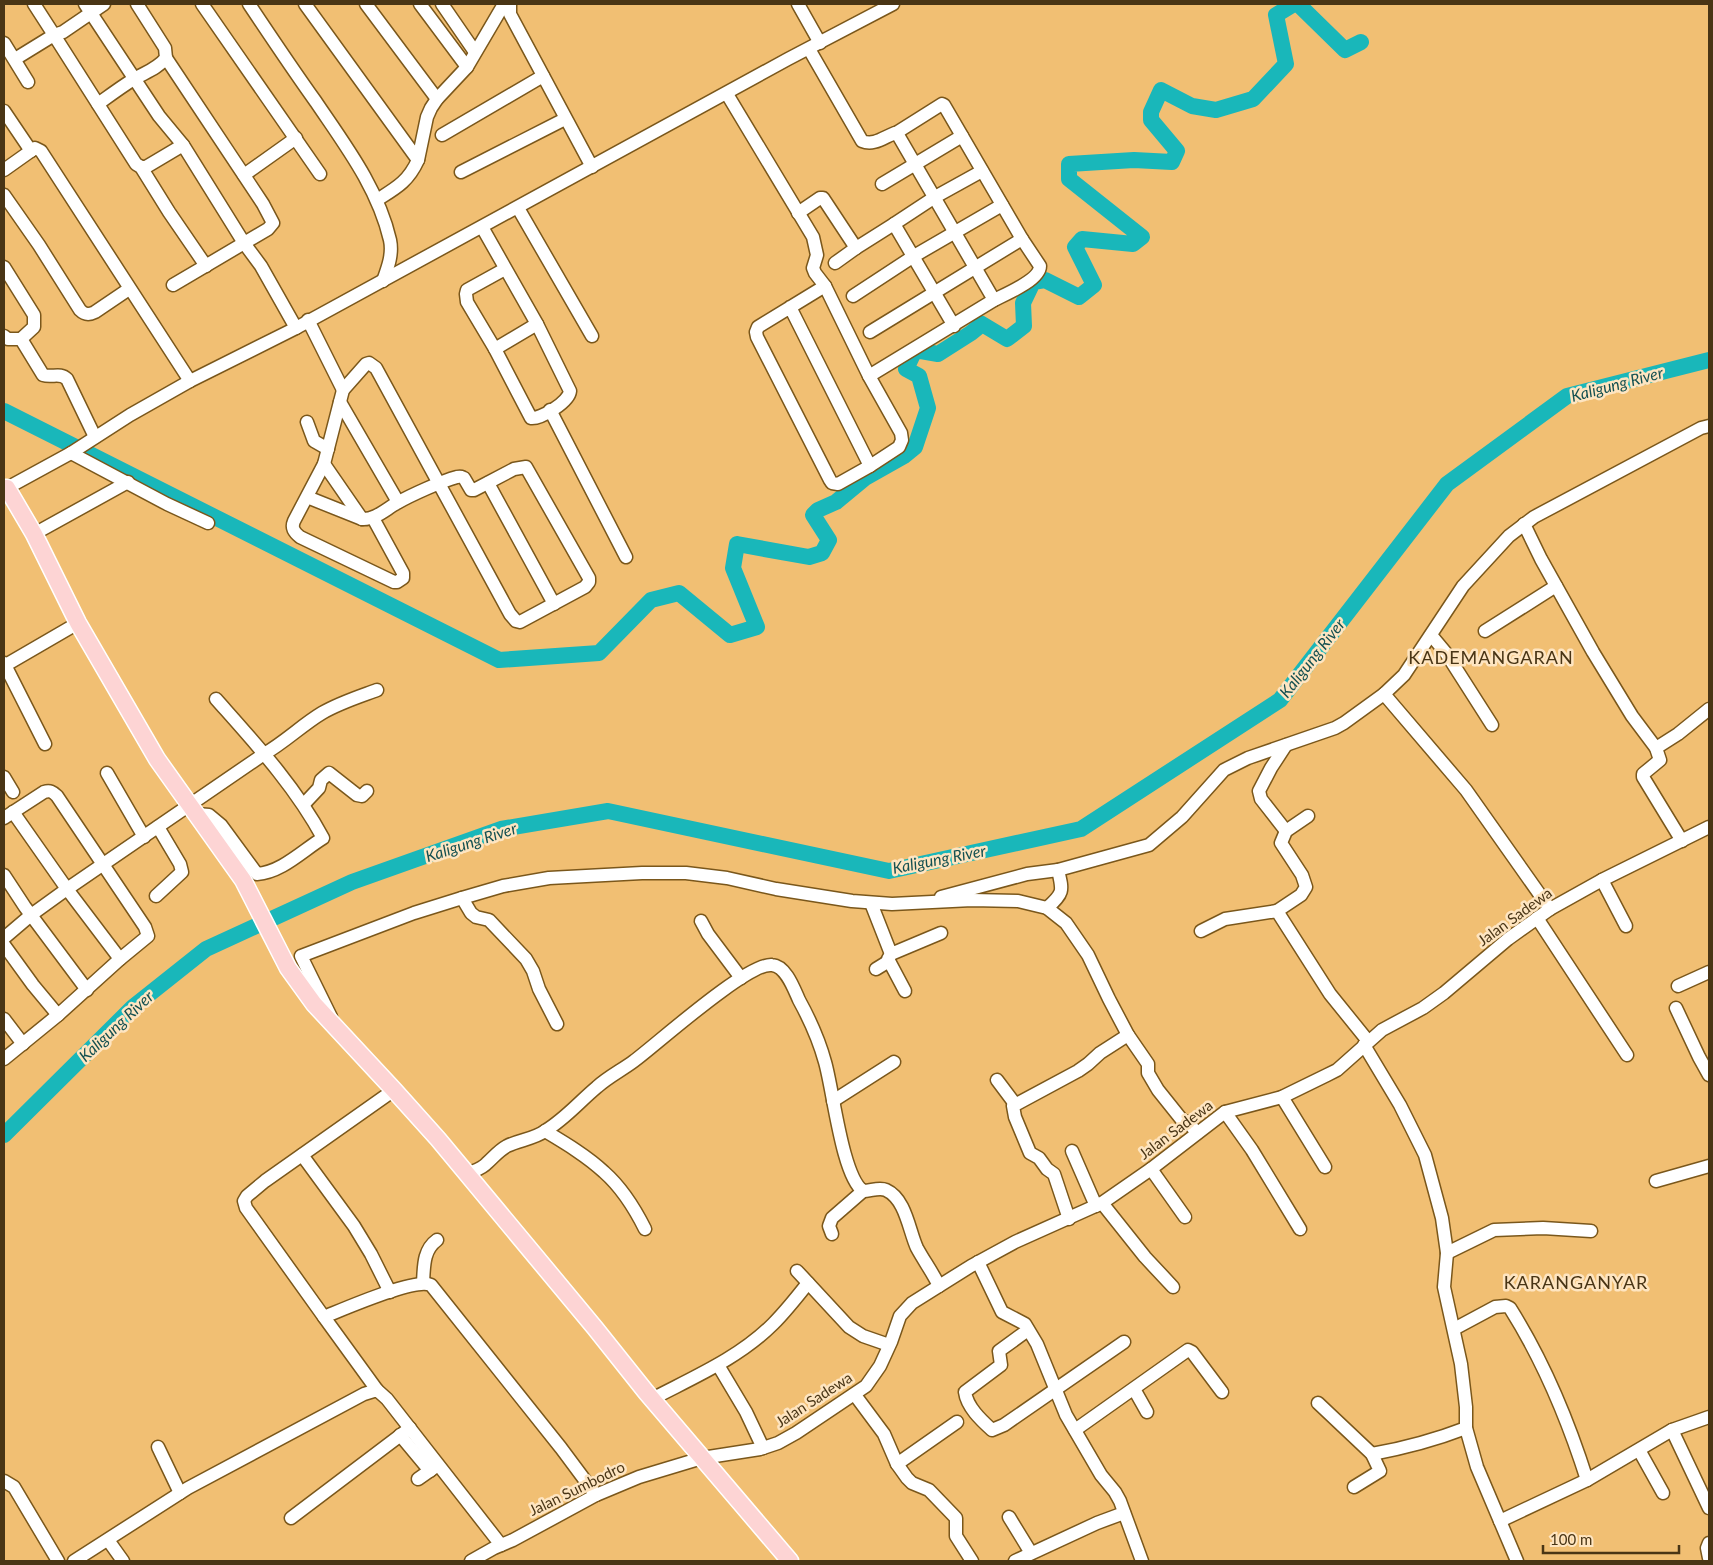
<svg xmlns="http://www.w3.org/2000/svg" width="1713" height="1565" font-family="Lato,sans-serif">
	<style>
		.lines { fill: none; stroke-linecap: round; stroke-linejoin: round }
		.river { stroke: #19b7ba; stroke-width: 16 }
		.minor-casing { stroke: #7a571b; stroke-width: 15 }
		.major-casing { stroke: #fff; stroke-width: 19 }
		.minor { stroke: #fff; stroke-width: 12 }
		.major { stroke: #fdd4d4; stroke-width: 16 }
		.labels { text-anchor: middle; stroke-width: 5; stroke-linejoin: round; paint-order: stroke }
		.street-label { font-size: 15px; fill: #493515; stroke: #fee5c1 }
		.water-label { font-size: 16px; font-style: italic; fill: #145051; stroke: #fee5c1 }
		.quarter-label { font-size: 18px; letter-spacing: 1px; fill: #493515; stroke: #fee5c1 }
	</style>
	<rect width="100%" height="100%" fill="#f1bf73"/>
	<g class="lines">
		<g class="river">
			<path d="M1298 4 1345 50 1361 42"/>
			<path d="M4 411 499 660 599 653 651 600 679 593 730 635 757 627 733 568 737 544 809 557 822 553 829 540 813 515 818 510 836 502 865 478 904 456 915 447 928 408 919 376 906 369 915 350 938 354 971 333 982 324 1007 339 1024 326 1023 303 1033 282 1045 280 1079 297 1094 285 1075 247 1082 239 1133 244 1142 237 1069 179V164L1134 160 1172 162 1177 151 1151 120V112L1161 90 1192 106 1216 110 1253 99 1286 64 1276 15 1294 4"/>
			<path d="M4 1135 133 1007 206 949 352 882 501 829 608 811 889 871 1081 829 1280 700 1447 484 1567 396 1709 360"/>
		</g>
		<defs>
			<g id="minor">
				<path d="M85 4 159 116 183 145 244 243 261 266 296 328"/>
				<path d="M104 4 63 32 54 35 136 164 141 167 169 212 206 266"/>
				<path d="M202 4 320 174"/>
				<path d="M249 4C271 37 293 70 316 102 345 145 378 188 390 240 393 254 388 267 383 281"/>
				<path d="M305 4 418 160 427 117 431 108 437 99 467 67 504 4"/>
				<path d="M366 4 437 99"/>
				<path d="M420 4 467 67"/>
				<path d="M442 4 475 52"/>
				<path d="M510 4V14L592 167"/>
				<path d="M798 4 820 43"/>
				<path d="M4 43 28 82"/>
				<path d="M809 49 862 141C874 146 884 137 895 133L898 135 994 300 869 376"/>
				<path d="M166 58 263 204 273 223 268 229 173 285"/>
				<path d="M15 59 54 35 34 4"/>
				<path d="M727 94 813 237 817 255 813 268 815 273 825 286 869 376 901 433 902 440 899 447 870 466"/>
				<path d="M98 104C109 96 121 87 134 79 146 72 157 69 166 58L165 48 137 4"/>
				<path d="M4 111 31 151"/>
				<path d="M896 133 942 104 944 105 1022 239 1040 266C1040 280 1006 294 994 300"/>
				<path d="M442 135 543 76"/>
				<path d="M141 167H146L183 145"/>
				<path d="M4 170 35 148 41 151 190 381"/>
				<path d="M461 172 565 119"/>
				<path d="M244 175 296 138"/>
				<path d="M882 184 962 136"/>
				<path d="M4 195 39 245 80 310C85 315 89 315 95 312L129 289"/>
				<path d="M377 200C396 188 408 182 418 160"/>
				<path d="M518 208 592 336"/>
				<path d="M798 213 820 198H823L856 248 894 224"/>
				<path d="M482 227 537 324 570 391C569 402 541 419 531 418L495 349"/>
				<path d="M835 263 856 248"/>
				<path d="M4 267 34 315V327L21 339"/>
				<path d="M505 269 467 290 466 294 467 302 495 349 537 324"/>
				<path d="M853 296 914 256 1002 205"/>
				<path d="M790 307 870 466 838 484 832 483 830 480 757 337 756 332 758 327 825 286"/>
				<path d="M308 320 343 390"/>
				<path d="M954 326 894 224 935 197 982 171"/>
				<path d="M870 332 1022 239"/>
				<path d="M4 336 8 339H21L43 375C52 378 60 372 67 379L95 437"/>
				<path d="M340 402 398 502"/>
				<path d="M550 410 626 557"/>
				<path d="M307 422 314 441 328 449"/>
				<path d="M71 453 167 504 208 523"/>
				<path d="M324 464 362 519"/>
				<path d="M488 483 554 604"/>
				<path d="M7 488 71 453 130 415 190 381 296 328 788 59 893 4"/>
				<path d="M307 497 362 519C375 520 386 509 397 503 411 495 442 481 457 477 462 476 461 477 464 478L471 490H474L514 469 526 467 589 578V582L585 587 520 622 516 621 510 614 376 368 369 363 366 364 343 390 324 464 294 521C291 528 294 532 300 537L394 582H397L403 578V573L373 518"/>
				<path d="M1524 524 1541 559 1593 652 1632 716 1656 748 1660 760 1643 774V777L1682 841"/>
				<path d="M34 534 128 482"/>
				<path d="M1485 631 1556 586"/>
				<path d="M1431 635 1446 653 1492 725"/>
				<path d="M4 663 45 744"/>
				<path d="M4 666 78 623"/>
				<path d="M1384 694 1466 790 1550 909"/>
				<path d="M1286 745 1271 768 1259 791 1261 799 1286 831"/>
				<path d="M1656 748 1678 734 1709 709"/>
				<path d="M107 773 144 837"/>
				<path d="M4 777 13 792"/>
				<path d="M304 804 319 788 321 780 329 773 357 795 362 796 367 791"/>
				<path d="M13 812 67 889 120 959"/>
				<path d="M197 814 209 815 221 825 257 874C282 872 302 851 323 838 295 786 255 743 216 699"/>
				<path d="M4 818 44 792C50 790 53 792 57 796L145 927 148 936 120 959 58 1015 33 985 4 945"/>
				<path d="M4 875 25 907 87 990"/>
				<path d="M1602 880 1626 926"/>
				<path d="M156 896 182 872 180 864 158 827"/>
				<path d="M941 897 1027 874 1058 870"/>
				<path d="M462 898 471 913 476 917 489 920 526 959 533 971 539 989 557 1024"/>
				<path d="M871 903 891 954 941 933"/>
				<path d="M1047 908C1064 893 1063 891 1058 870L1149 845 1182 817 1224 770 1248 758 1335 728 1344 723 1384 694 1404 675 1463 586 1509 536 1534 517 1701 428 1709 426"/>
				<path d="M1277 911 1301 895 1306 887 1302 875 1281 843 1286 831 1308 816"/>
				<path d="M1537 918 1627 1055"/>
				<path d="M701 921 708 934 741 978"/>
				<path d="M1201 931 1225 919 1277 911 1330 994 1368 1041"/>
				<path d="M4 938 31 915 67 889 264 754C285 742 302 725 322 713 339 703 358 697 377 690"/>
				<path d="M891 954 888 959 905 991"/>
				<path d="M876 969 889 961"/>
				<path d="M1678 986 1709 972"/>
				<path d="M1676 1008 1699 1057 1709 1075"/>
				<path d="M331 1017 301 956 414 913 462 898 503 886 549 878 642 873H686L727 878 776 889 852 901 892 904 972 900 1018 901 1047 908 1066 923 1088 955 1109 999 1128 1035 1148 1064V1073L1158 1090 1182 1120 1188 1122 1197 1133"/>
				<path d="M4 1019 23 1044"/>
				<path d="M1364 1045 1400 1105 1425 1155 1442 1218 1447 1253 1444 1287 1461 1364 1466 1407V1428L1477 1467 1517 1561"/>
				<path d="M4 1059 58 1015"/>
				<path d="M997 1080 1015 1104"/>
				<path d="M1282 1097 1325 1167"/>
				<path d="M833 1101 894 1062"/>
				<path d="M1225 1112 1252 1150 1300 1229"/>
				<path d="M545 1131C565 1143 587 1156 604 1172 621 1187 635 1209 645 1229"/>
				<path d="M1072 1151 1096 1206"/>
				<path d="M302 1155 354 1226 371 1254 390 1292"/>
				<path d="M1151 1169 1185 1217"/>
				<path d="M467 1174C473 1171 482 1169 487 1163 494 1157 498 1151 507 1146 519 1140 534 1139 545 1131 565 1119 579 1102 597 1087 608 1077 622 1070 634 1061 657 1044 748 962 772 965 786 966 794 989 799 1000 810 1020 819 1040 825 1062 833 1089 842 1176 863 1191 871 1191 879 1187 886 1190 906 1199 909 1231 917 1248 924 1261 933 1273 939 1286"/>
				<path d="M1656 1181 1709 1166"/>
				<path d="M1102 1203 1145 1257 1173 1287"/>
				<path d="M1069 1219 1054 1174 1047 1169 1039 1158 1030 1153 1015 1117 1013 1106 1078 1071 1088 1064 1100 1053 1128 1035"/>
				<path d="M832 1234 829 1226 832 1218 863 1191"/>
				<path d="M1447 1253 1494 1230 1543 1228 1591 1231"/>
				<path d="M978 1262 1002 1312 1025 1324 1037 1344 1066 1415 1101 1475 1115 1492 1120 1501 1142 1561"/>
				<path d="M797 1271 849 1327 863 1336 889 1345"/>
				<path d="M423 1283C424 1267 423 1250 437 1240"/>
				<path d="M324 1317 246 1208 244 1201 247 1196 265 1181 394 1090"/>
				<path d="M1454 1329 1495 1307 1506 1306 1510 1308C1544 1362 1568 1420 1587 1480"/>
				<path d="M1028 1330 999 1351 1001 1365 965 1392C967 1407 981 1420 992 1430L1004 1425 1124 1342"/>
				<path d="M718 1365 746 1412 763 1448"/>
				<path d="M1134 1389 1147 1412"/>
				<path d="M377 1390 324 1317C344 1309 414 1278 431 1285L561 1448 596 1495"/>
				<path d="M855 1395 884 1434 897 1464 907 1478 912 1483 929 1490 956 1518V1536L972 1561"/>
				<path d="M652 1399C694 1377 739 1358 773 1324 786 1311 797 1297 808 1283"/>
				<path d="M1318 1403 1372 1454"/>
				<path d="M1075 1430 1188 1350 1192 1352 1222 1392"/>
				<path d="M1672 1430 1709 1508"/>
				<path d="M400 1435 430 1471"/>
				<path d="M158 1447 180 1493"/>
				<path d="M1639 1450 1663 1493"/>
				<path d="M897 1464 957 1422"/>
				<path d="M418 1479 435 1467"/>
				<path d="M4 1481 14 1487 58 1561"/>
				<path d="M1354 1487 1380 1471 1372 1454C1405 1448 1435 1440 1466 1428"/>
				<path d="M1009 1517 1031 1553"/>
				<path d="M291 1518 410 1428"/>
				<path d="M1500 1521 1587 1480 1672 1430 1709 1417"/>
				<path d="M108 1540 123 1561"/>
				<path d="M1709 1543 1707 1548 1709 1558"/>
				<path d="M74 1561 188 1488 364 1394 377 1390 387 1399 501 1545"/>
				<path d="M471 1561 494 1548 513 1540 596 1495 639 1477 702 1458 760 1449 778 1443 796 1433 866 1386 880 1366 891 1342 900 1316 912 1303 971 1266 1015 1242 1102 1203 1151 1169 1225 1112 1282 1097 1327 1075 1337 1070 1382 1030 1423 1008 1444 993 1508 939 1550 909 1602 880 1709 827"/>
				<path d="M1015 1561 1097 1523 1124 1513"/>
			</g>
			<path id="major" d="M4 488H7L34 534 78 623 157 759 243 880 288 968 314 1004 394 1090 438 1139 595 1328 646 1392 790 1561"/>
		</defs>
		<use href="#minor" class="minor-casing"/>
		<use href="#major" class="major-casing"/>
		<use href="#minor" class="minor"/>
		<use href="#major" class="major"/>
	</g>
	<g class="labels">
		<g class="street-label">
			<text transform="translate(1515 917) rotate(-36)" y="5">Jalan Sadewa</text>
			<text transform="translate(1176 1130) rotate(-37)" y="5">Jalan Sadewa</text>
			<text transform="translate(814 1400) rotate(-33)" y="5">Jalan Sadewa</text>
			<text transform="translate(577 1489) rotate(-26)" y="5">Jalan Sumbodro</text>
		</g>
		<g class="water-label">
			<text transform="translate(1617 384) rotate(-15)" y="6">Kaligung River</text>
			<text transform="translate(1312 658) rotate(-52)" y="6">Kaligung River</text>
			<text transform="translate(471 842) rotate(-18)" y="6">Kaligung River</text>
			<text transform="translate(939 859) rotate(-11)" y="6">Kaligung River</text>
			<text transform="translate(116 1026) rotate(-43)" y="6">Kaligung River</text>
		</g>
		<g class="quarter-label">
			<text x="1491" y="664">KADEMANGARAN</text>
			<text x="1576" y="1289">KARANGANYAR</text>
		</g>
	</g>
	<rect width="1713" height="1565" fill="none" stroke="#493515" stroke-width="10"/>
	<path d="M1543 1545v8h136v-8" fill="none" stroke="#493515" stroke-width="2.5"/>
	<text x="1550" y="1545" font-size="15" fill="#493515" stroke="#fee5c1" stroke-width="4" paint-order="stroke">100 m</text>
</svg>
